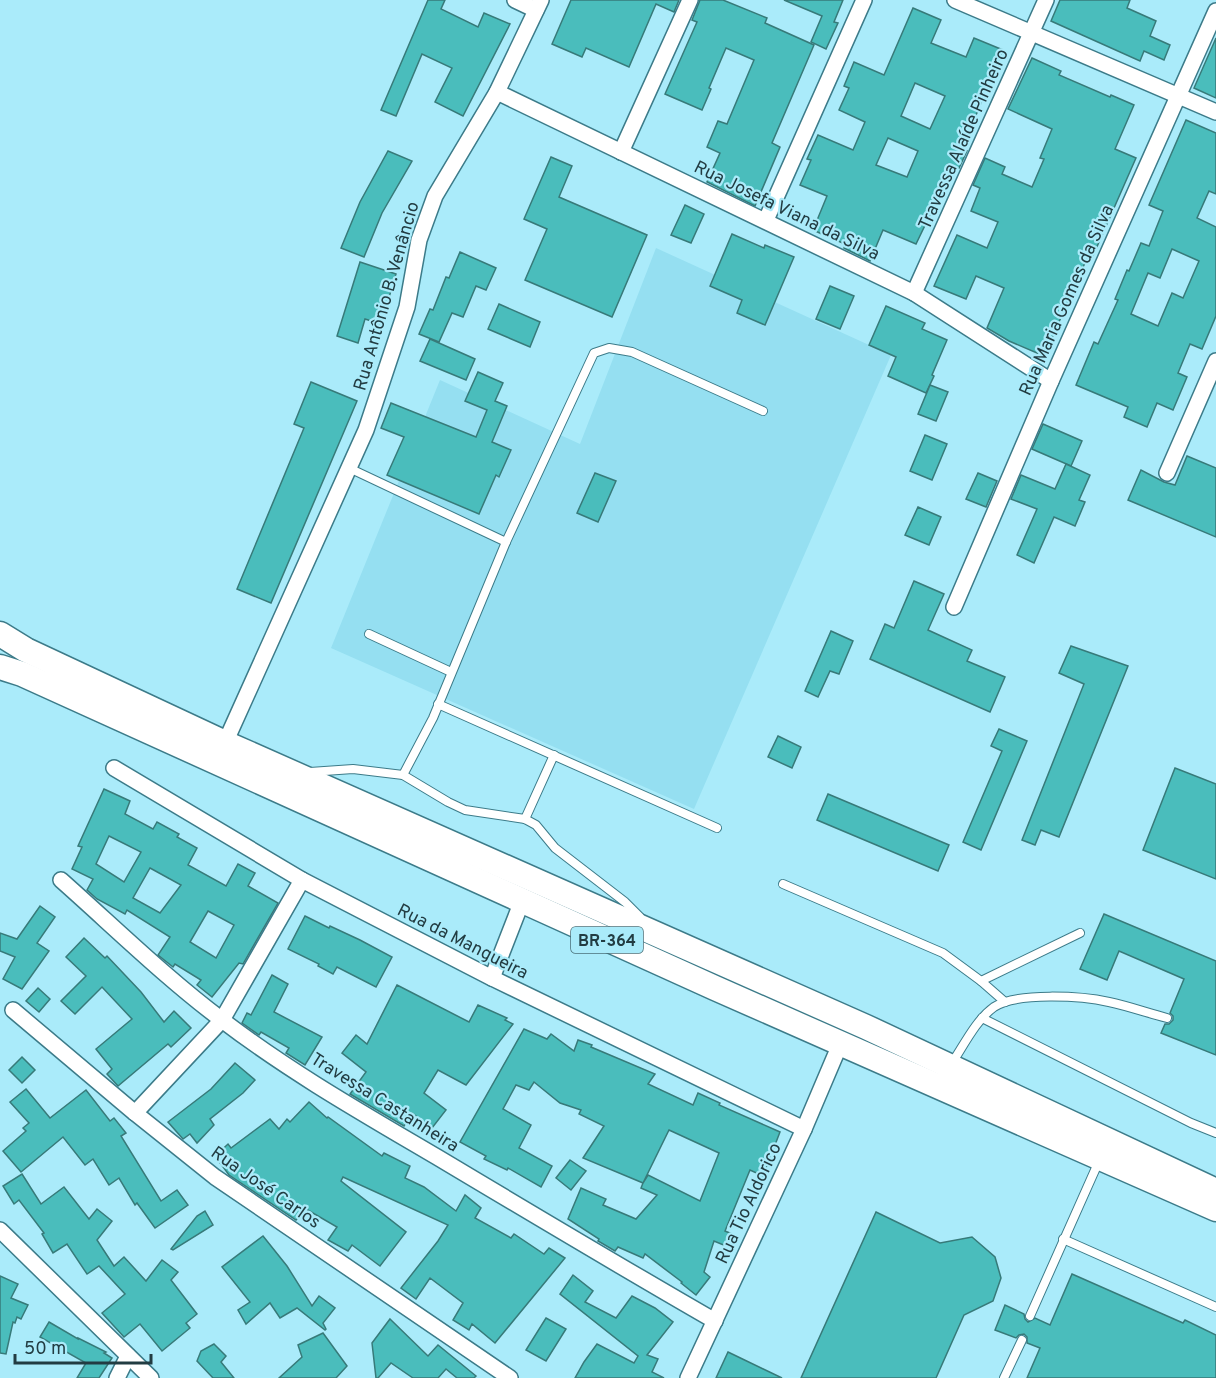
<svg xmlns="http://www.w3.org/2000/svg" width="1216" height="1378" font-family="Overpass,sans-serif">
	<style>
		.built { fill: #95dff1 }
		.building { fill: #4abdbc; stroke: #377a79; stroke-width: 1.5; fill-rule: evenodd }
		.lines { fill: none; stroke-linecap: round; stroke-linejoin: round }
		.service-casing { stroke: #3c7b89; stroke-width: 10 }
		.minor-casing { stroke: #3c7b89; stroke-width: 18 }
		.trunk-casing { stroke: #3c7b89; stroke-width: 27 }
		.service { stroke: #fff; stroke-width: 8 }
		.minor { stroke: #fff; stroke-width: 15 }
		.trunk { stroke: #fff; stroke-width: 24 }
		.labels { text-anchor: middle; stroke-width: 4.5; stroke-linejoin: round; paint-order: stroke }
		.shield { fill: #aaebfa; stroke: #4b7079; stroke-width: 1.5 }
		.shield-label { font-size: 16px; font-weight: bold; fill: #223c42 }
		.street-label { font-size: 18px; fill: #223c42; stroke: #aaebfa }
	</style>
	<rect width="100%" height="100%" fill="#aaebfa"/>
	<path class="built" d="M656 248 891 355 694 809 331 648 440 380 580 444Z"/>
	<g class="building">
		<path d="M428 0H445L441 9 478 27 484 13 510 24 463 116 435 102 452 68 422 54 396 116 381 110Z"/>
		<path d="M571 0H679L674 12 656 4 629 67 586 48 582 57 552 44Z"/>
		<path d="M700 0H723L767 18 765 23 814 45 772 143 780 147 755 206 707 182 720 153 707 147 718 121 727 124 754 60 726 48 709 88 711 89 702 110 665 94 697 22 692 20Z"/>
		<path d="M784 0H843L834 22 838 23 826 49 811 42 822 16Z"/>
		<path d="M1060 0H1130L1127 8 1156 21 1150 36 1170 45 1164 60 1144 51 1140 61 1051 21Z"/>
		<path d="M913 8 941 20 931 43 966 57 974 38 1003 50 962 149 967 151 959 168 948 164 937 190 941 192 916 244 883 230 870 261 844 248 845 244 813 230 827 196 800 185 811 160 807 159 818 135 853 150 865 122 839 110 849 88 844 86 854 62 884 75ZM915 83 945 96 930 129 901 116ZM888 138 918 151 907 177 876 165Z"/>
		<path d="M1216 38V98L1194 88Z"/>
		<path d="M1032 58 1061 71 1059 75 1110 97 1111 95 1134 105 1115 149 1136 158 1092 258 1088 256 1044 356 1009 341 987 328 1004 288 976 276 966 299 934 286 957 235 987 248 998 222 971 211 980 188 973 185 985 158 1005 167 1002 174 1032 187 1044 159 1040 158 1052 129 1008 109Z"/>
		<path d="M1186 120 1216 133V194L1209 191 1197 218 1216 227V316L1202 349 1190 344 1178 373 1187 377 1173 410 1157 403 1147 427 1124 417 1128 407 1076 385 1094 342 1098 344 1118 300 1115 299 1127 270 1129 271 1141 243 1149 246 1163 211 1149 205ZM1172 249 1199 261 1183 298 1172 293 1158 326 1131 314 1148 273 1160 278Z"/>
		<path d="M388 151 412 161 382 213 364 257 341 248 360 202Z"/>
		<path d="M551 157 572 166 559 197 647 235 612 317 525 280 547 229 524 219Z"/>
		<path d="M685 205 704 214 691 243 671 235Z"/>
		<path d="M732 234 764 248 765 245 794 257 765 325 737 313 742 300 710 286Z"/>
		<path d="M460 252 496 268 486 290 476 286 463 317 452 313 439 342 419 334 430 309 433 310 446 277 449 278Z"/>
		<path d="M360 262 396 274 381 324 365 319 358 343 337 336Z"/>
		<path d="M830 286 854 296 840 329 816 319Z"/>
		<path d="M499 304 540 322 530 347 488 329Z"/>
		<path d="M886 306 925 323 922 329 947 340 932 375 934 376 926 393 888 376 896 357 869 345Z"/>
		<path d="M430 339 475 359 466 380 420 361Z"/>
		<path d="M478 372 503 383 495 401 507 406 492 442 511 450 499 477 496 475 479 514 387 475 404 437 381 428 391 403 476 437 487 410 465 401Z"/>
		<path d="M311 382 357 401 271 603 237 589 304 428 294 424Z"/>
		<path d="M930 385 948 392 936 421 918 414Z"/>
		<path d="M1043 424 1082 441 1071 466 1032 449Z"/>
		<path d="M925 435 947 444 932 480 910 471Z"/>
		<path d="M1187 456 1216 468V537L1128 500 1141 470 1164 482 1175 485Z"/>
		<path d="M1066 464 1090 475 1079 500 1085 502 1075 526 1054 517 1034 563 1017 555 1037 509 1011 499 1021 475 1055 489Z"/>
		<path d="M595 473 616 481 598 522 577 513Z"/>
		<path d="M978 473 997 481 986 507 966 499Z"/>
		<path d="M918 507 941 517 929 545 905 535Z"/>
		<path d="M914 581 944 594 928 630 972 650 967 661 1005 677 990 712 870 659 885 624 894 628Z"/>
		<path d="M831 631 853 641 839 674 830 671 818 697 805 691Z"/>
		<path d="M1071 646 1128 666 1059 837 1041 830 1035 845 1022 840 1084 684 1059 673Z"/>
		<path d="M999 729 1027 741 981 850 963 842 1002 751 991 746Z"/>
		<path d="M778 736 801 747 792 768 768 757Z"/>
		<path d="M1175 768 1216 784V879L1143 850Z"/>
		<path d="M104 789 130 801 125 814 153 829 157 822 179 834 177 837 197 848 188 865 226 886 238 864 255 873 248 886 278 903 243 964 239 963 212 997 197 985 201 980 175 964 173 967 158 955 170 937 127 910 125 914 97 899 87 890 93 879 72 869 82 847 78 846ZM109 836 141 852 124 882 96 864ZM150 868 181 885 160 913 133 898ZM208 911 234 925 216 958 190 942Z"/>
		<path d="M828 794 949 845 938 871 817 820Z"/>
		<path d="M40 906 55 917 37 943 49 951 22 989 3 979 15 957 0 951V933L17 939Z"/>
		<path d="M1104 914 1216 961V1055L1161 1033 1165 1024H1169L1173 1020V1016L1170 1013 1184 979 1119 951 1107 980 1080 969Z"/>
		<path d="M305 916 329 928 330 926 360 940 392 957 376 987 337 967 333 974 318 966 319 964 288 949Z"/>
		<path d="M84 938 105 958 107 956 141 992 164 1022 174 1011 191 1028 171 1047 168 1044 118 1086 107 1074 112 1069 96 1049 132 1019 102 987 75 1014 61 1001 86 976 66 957Z"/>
		<path d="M272 975 288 984 274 1012 322 1037 305 1065 286 1053 289 1048 261 1032 259 1035 242 1023 247 1013 251 1015Z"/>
		<path d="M397 985 469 1022 478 1005 507 1018 505 1020 513 1024 466 1085 438 1070 424 1093 446 1110 432 1128 412 1113 404 1126 350 1094 366 1072 342 1053 356 1035 367 1044Z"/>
		<path d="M38 988 50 999 39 1012 26 1001Z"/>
		<path d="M524 1029 547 1039 551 1034 574 1051 578 1040 592 1045 591 1047 655 1074 648 1084 693 1105 698 1093 720 1103 719 1105 780 1132 763 1176 750 1170 725 1231 732 1234 726 1246 714 1241 704 1272 710 1277 696 1295 681 1283 682 1282 645 1254 643 1258 618 1247 615 1251 598 1241 599 1239 568 1219 581 1188 606 1199 603 1205 636 1219 657 1195 641 1188 643 1183 583 1158 604 1126 579 1114 581 1110 560 1103 534 1082 529 1090 516 1085 503 1109 531 1125 519 1148 552 1166 541 1187 508 1168 507 1170 484 1159 486 1156 460 1142ZM669 1130 719 1153 700 1201 648 1175 643 1183Z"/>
		<path d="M22 1057 35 1070 22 1083 9 1070Z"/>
		<path d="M235 1063 255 1080 243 1093 210 1119 214 1125 197 1143 190 1134 183 1139 168 1122 211 1089Z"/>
		<path d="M26 1089 50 1118 86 1090 110 1121 114 1118 126 1133 121 1136 161 1201 177 1190 188 1205 155 1228 137 1203 135 1205 119 1178 109 1185 93 1159 85 1165 63 1137 21 1172 3 1151 26 1131 23 1128 29 1123 10 1102Z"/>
		<path d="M309 1102 327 1118 328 1117 382 1156 384 1153 410 1166 405 1178 424 1187 456 1211 465 1195 481 1208 475 1218 511 1238 514 1234 544 1254 549 1248 565 1258 495 1343 472 1324 469 1330 453 1320 463 1303 430 1278 416 1299 401 1288 438 1241 448 1225 343 1177 341 1181 406 1232 380 1266 352 1245 348 1251 328 1240 337 1227 306 1209 296 1220 229 1175 215 1156 228 1144 231 1148 270 1119 279 1129 287 1119 290 1122Z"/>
		<path d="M570 1160 586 1171 571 1190 556 1178Z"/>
		<path d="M22 1174 41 1204 64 1187 89 1219 97 1209 112 1221 97 1240 114 1266 124 1257 146 1281 162 1260 178 1272 171 1280 197 1314 186 1323 190 1328 162 1351 140 1324 124 1337 102 1313 125 1294 99 1266 87 1274 67 1244 53 1253 42 1234 44 1233 19 1200 14 1204 3 1186Z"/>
		<path d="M205 1211 213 1225 173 1250 171 1249 197 1216Z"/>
		<path d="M876 1212 940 1243 972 1237 995 1257 1001 1278 993 1301 964 1315 936 1378H801Z"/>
		<path d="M263 1236 287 1266 312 1306 319 1296 335 1308 323 1323 326 1329 325 1330 297 1308 280 1318 270 1303 246 1324 238 1310 250 1302 222 1267Z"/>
		<path d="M1072 1274 1183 1323 1185 1320 1216 1335V1378H1027L1040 1348 1027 1343V1337L1024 1334 1019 1335 1016 1338 995 1330 1005 1305 1024 1314 1025 1319 1028 1322 1035 1318 1050 1325Z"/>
		<path d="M573 1275 593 1291 585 1302 616 1318 632 1296 655 1308 673 1322 647 1355 658 1359 652 1372 664 1378H575L584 1362 597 1344 634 1363 638 1356 560 1294Z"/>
		<path d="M0 1276 18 1284 11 1298 28 1305 21 1319 17 1317 15 1323 13 1322 6 1354 0 1353Z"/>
		<path d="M546 1318 566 1329 546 1361 526 1350Z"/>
		<path d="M390 1319 428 1356 438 1345 476 1376 474 1378H457L446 1369 438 1378H413L391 1363 378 1378H376L372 1343Z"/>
		<path d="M49 1322 78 1339V1338L106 1352 104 1353 112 1358 99 1378H77L86 1363 40 1337Z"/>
		<path d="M323 1333 347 1366 336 1378H279L302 1357 298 1345Z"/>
		<path d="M214 1344 226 1356 221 1362 234 1378H213L197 1361 201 1351Z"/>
		<path d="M728 1352 782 1378H716Z"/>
	</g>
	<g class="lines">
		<defs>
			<g id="service">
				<path d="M349 468 506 542"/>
				<path d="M369 634 451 672"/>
				<path d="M438 704 717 828"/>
				<path d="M310 772 353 769 403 775 448 802 465 810 525 819 536 825 555 848 625 902 640 917"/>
				<path d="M403 775 433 718 506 542 594 353 609 348 632 352 763 411"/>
				<path d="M525 819 554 755"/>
				<path d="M783 884 943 953 981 981"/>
				<path d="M1005 1002 981 981 1080 933"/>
				<path d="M982 1018 1191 1123 1216 1133"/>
				<path d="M952 1063C964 1045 976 1020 994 1007 1017 992 1082 996 1109 1002 1128 1006 1148 1013 1167 1018"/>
				<path d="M1063 1239 1216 1307"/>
				<path d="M1030 1316 1099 1161"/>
				<path d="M1004 1378 1022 1340"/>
			</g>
			<g id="minor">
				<path d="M515 0 536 10"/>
				<path d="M955 0 1216 112"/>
				<path d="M497 92 914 293 1051 381"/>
				<path d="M621 152 690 0"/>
				<path d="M766 220 864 0"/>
				<path d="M914 293 1046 0"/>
				<path d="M1167 473 1216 361"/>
				<path d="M954 607 1051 381 1216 11"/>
				<path d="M225 743 366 430 407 307 419 240 435 196 497 92 541 0"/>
				<path d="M114 768 302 880 492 978 804 1129"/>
				<path d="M61 880C114 927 166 978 222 1020 290 1072 364 1114 437 1157 529 1212 621 1267 715 1321"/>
				<path d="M492 978 522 901"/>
				<path d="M13 1010 135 1113 215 1177 510 1378"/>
				<path d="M135 1113 222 1020 302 880"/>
				<path d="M0 1230 151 1378"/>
				<path d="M117 1378 128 1356"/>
				<path d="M688 1378 804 1129 841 1042"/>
			</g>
			<g id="trunk">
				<path d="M0 634 26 650 225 743 866 1027 1216 1191"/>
				<path d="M0 667 22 674 715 988 1216 1209"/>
			</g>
		</defs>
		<use href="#service" class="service-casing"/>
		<use href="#minor" class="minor-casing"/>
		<use href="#trunk" class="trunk-casing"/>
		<use href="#service" class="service"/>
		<use href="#minor" class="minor"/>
		<use href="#trunk" class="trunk"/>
	</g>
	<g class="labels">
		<rect class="shield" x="571" y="927" width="72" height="26" rx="4.5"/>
		<g class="shield-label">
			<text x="607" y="946">BR-364</text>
		</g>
		<g class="street-label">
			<text transform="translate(963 139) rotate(-66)" y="6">Travessa Alaíde Pinheiro</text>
			<text transform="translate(787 210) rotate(26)" y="6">Rua Josefa Viana da Silva</text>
			<text transform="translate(386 296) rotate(-74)" y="6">Rua Antônio B. Venâncio</text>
			<text transform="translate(1066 300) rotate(-66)" y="6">Rua Maria Gomes da Silva</text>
			<text transform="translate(463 941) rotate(27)" y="6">Rua da Mangueira</text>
			<text transform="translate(385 1102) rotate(32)" y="6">Travessa Castanheira</text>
			<text transform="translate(266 1187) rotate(35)" y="6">Rua José Carlos</text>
			<text transform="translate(748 1203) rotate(-65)" y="6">Rua Tio Aldorico</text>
		</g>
	</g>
	<path d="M15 1354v9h136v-9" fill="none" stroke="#223c42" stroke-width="3"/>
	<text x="24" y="1354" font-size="18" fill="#223c42" stroke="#aaebfa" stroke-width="4.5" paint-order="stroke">50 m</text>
</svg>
